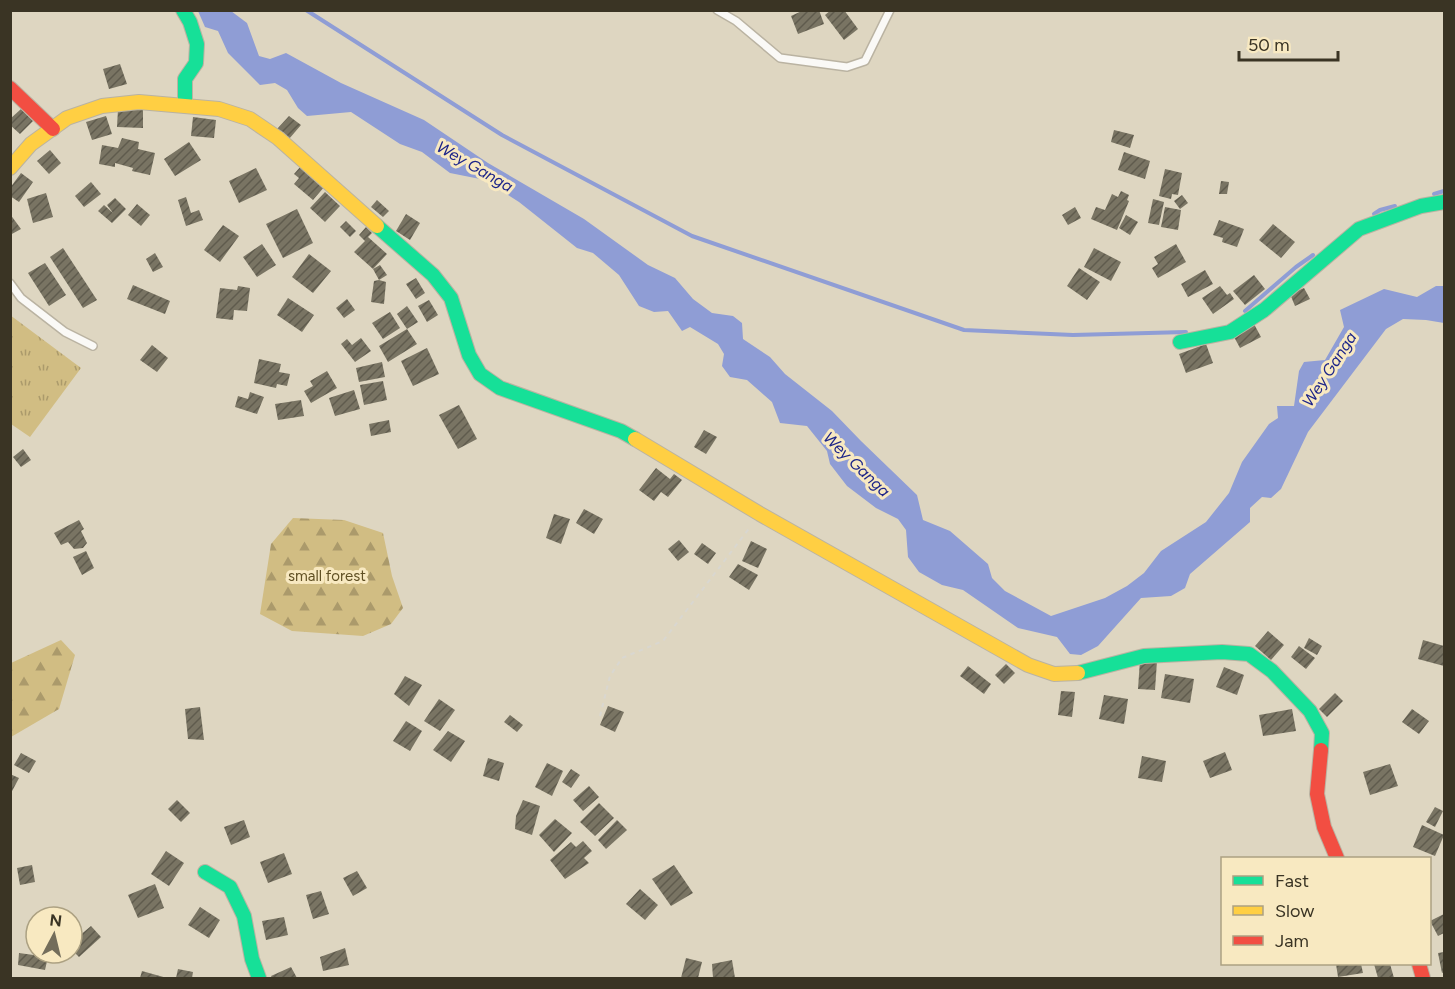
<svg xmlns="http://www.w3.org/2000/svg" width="1455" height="989" font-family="Figtree,sans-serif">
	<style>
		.forest { fill: url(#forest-firs) }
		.park { fill: url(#park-tufts) }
		.water { fill: #8f9dd5 }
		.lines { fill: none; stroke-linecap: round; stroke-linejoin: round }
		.stream { stroke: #8f9dd5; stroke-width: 4 }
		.building { fill: url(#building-hatch) }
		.lane-casing { stroke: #bab3a2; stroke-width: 10 }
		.fast-casing { stroke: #bab3a2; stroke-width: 16 }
		.slow-casing { stroke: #bab3a2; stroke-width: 16 }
		.jam-casing { stroke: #bab3a2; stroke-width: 16 }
		.path { stroke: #d9d7d0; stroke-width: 2; stroke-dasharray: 4.5 4.5; stroke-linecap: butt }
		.lane { stroke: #faf9f6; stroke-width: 7 }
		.fast { stroke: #16e098; stroke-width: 14 }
		.slow { stroke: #ffcf43; stroke-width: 14 }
		.jam { stroke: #f24e42; stroke-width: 14 }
		.labels { text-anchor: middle; stroke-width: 6; stroke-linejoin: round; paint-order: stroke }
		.park-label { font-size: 15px; fill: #605024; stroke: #f8e9c1 }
		.water-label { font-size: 16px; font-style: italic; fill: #1c2489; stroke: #f8e9c1 }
	</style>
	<defs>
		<pattern id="forest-firs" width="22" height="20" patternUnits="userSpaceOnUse" patternTransform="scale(1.5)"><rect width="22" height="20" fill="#d1bd83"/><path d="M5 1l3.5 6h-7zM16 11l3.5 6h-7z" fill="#ab9a6b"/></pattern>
		<pattern id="park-tufts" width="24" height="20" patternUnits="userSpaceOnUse" patternTransform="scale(1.5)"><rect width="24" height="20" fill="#d1bd83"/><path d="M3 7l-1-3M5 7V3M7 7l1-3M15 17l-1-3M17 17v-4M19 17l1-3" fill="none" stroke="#ab9a6b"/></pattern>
		<pattern id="building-hatch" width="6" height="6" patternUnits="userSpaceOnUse" patternTransform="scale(1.5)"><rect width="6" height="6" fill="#797463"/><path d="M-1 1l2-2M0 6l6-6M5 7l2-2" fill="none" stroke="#5f5b4d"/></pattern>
	</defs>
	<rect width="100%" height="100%" fill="#ded6c1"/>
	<g class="forest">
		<path d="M293 518 344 520 383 533 392 576 403 608 391 624 363 636 292 631 260 614 271 544Z"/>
		<path d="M61 640 75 655 59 709 11 737V663Z"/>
	</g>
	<path class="park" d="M10 315 81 368 30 437 11 424Z"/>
	<path class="water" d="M198 11H231L247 23 259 56 270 59 286 53 341 83 424 120 488 163 584 219 648 265 675 278 693 299 712 313 733 316 742 323 743 339 770 357 785 374 832 411 861 441 917 495 923 520 950 531 988 564 992 578 1005 591 1051 616 1105 598 1127 586 1144 573 1161 551 1206 522 1229 493 1242 462 1269 424 1278 418 1277 406H1294L1299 371 1304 362 1325 360 1344 327 1340 310 1384 289 1417 297 1436 286H1444V323L1426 320 1403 319 1386 329 1308 432 1281 489 1271 498 1262 497 1250 508V522L1190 574 1185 588 1171 596 1141 598 1098 646 1081 655 1070 654 1057 637 1018 628 963 590 942 585 919 572 908 557 906 530 898 519 876 508 847 486 830 464 827 451 807 426 780 423 772 402 747 380 730 377 722 366 724 354 718 344 690 327 682 331 668 311 654 312 639 306 619 275 593 253 577 248 519 202 485 180 450 173 422 152 400 144 351 112 307 116 298 108 287 90 275 83 260 85 228 53 218 31 205 27Z"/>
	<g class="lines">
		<g class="stream">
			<path d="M306 10 502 135 692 236 964 330 1073 335 1186 332"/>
			<path d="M1434 194 1444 191"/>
			<path d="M1374 214 1380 210 1395 206"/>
			<path d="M1245 311 1296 267 1313 255"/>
		</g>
	</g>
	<g class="building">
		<path d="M804 10H819L824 24 798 34 791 16Z"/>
		<path d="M831 10H844L858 29 844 40 825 15Z"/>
		<path d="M120 64 127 84 109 89 103 69Z"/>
		<path d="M21 109 33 121 20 134 10 125V119Z"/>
		<path d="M118 109 143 110V128L117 127Z"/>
		<path d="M106 116 112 134 92 140 86 122Z"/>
		<path d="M289 116 301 125 289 139 277 129Z"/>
		<path d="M193 117 216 120 214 138 191 136Z"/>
		<path d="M1114 130 1134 135 1130 148 1111 142Z"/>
		<path d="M122 138 139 142 138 149 155 153 150 175 132 171 133 168 115 163V167L99 164 102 145 118 148Z"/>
		<path d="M189 142 201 160 175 176 164 159Z"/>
		<path d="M50 150 61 163 49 174 37 161Z"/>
		<path d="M1124 152 1150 161 1145 179 1118 170Z"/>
		<path d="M301 166 325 186 313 200 294 184 299 178 294 174Z"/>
		<path d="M256 168 267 190 239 203 229 181Z"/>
		<path d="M1165 169 1182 173 1178 195 1172 194 1171 199 1159 196Z"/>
		<path d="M21 173 33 182 19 202 10 196V188Z"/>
		<path d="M1221 181 1229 182 1227 194H1219Z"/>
		<path d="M91 182 101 194 84 207 75 196Z"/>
		<path d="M1121 191 1129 195 1127 200 1129 201 1117 230 1091 219 1096 207 1105 210 1112 194 1118 197Z"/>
		<path d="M325 192 340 206 325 222 310 208Z"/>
		<path d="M46 193 53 217 33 223 27 199Z"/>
		<path d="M1182 195 1188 203 1180 209 1174 201Z"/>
		<path d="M186 197 191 213 199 210 203 220 186 226 178 200Z"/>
		<path d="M115 198 126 209 112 223 98 211 104 205 113 213 107 205Z"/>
		<path d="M1153 199 1164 202 1159 225 1148 223Z"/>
		<path d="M377 200 389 211 383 217 371 207Z"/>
		<path d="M137 204 150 215 141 226 128 215Z"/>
		<path d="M1075 207 1081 218 1068 225 1062 215Z"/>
		<path d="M1165 207 1181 210 1178 230 1161 227Z"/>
		<path d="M297 209 313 243 283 258 266 224Z"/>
		<path d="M10 214 21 229 10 235Z"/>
		<path d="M406 214 420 223 410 240 396 231Z"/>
		<path d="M1126 215 1138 222 1130 235 1119 228Z"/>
		<path d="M1219 220 1244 229 1237 247 1222 242 1223 238 1213 235Z"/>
		<path d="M346 221 356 231 350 237 340 227Z"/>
		<path d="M1273 224 1295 242 1281 258 1259 240Z"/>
		<path d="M223 225 239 236 220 262 204 250Z"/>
		<path d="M366 227 372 233 368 237 387 254 373 269 354 252 365 241 359 235Z"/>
		<path d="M262 244 276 265 257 277 243 257Z"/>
		<path d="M1176 244 1186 262 1158 278 1152 268 1158 264 1154 257Z"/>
		<path d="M63 248 97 300 83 308 50 257Z"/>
		<path d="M1094 248 1121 262 1111 281 1084 267Z"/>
		<path d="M155 253 163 267 153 272 146 259Z"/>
		<path d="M309 254 331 271 313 293 292 277Z"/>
		<path d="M45 263 66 295 49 306 28 273Z"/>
		<path d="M380 265 387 275 379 280 373 269Z"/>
		<path d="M1079 268 1100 282 1087 300 1067 286Z"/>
		<path d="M1205 270 1213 284 1188 297 1181 284Z"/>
		<path d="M1254 275 1265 289 1245 305 1233 291Z"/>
		<path d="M416 278 425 293 416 299 406 284Z"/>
		<path d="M379 280 386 282 384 304 371 302 374 281Z"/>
		<path d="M133 285 170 301 165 314 127 299Z"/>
		<path d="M238 286 250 288 247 311 234 310 233 320 216 318 220 288 237 290Z"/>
		<path d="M1220 286 1227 295 1230 293 1234 299 1213 314 1202 298Z"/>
		<path d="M1304 288 1310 299 1295 306 1290 294Z"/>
		<path d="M288 298 314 315 302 332 277 315Z"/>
		<path d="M347 299 355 310 344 318 336 308Z"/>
		<path d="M429 300 438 315 427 322 418 306Z"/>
		<path d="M407 306 418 322 407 329 417 344 388 362 379 346 407 329 397 314Z"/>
		<path d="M390 312 400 328 383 339 372 323Z"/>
		<path d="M1254 324 1261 337 1240 348 1233 335Z"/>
		<path d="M361 338 371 351 355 362 341 344 347 339 352 345Z"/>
		<path d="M1206 344 1213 363 1186 373 1179 354Z"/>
		<path d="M152 345 168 358 157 372 140 360Z"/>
		<path d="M427 348 439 374 413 386 401 361Z"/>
		<path d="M259 359 281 364 279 372 290 374 287 386 277 384 276 388 254 383Z"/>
		<path d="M382 362 385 377 359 382 356 368Z"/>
		<path d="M327 371 337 388 311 403 304 391 313 386 310 381Z"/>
		<path d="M383 381 387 400 364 405 360 385Z"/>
		<path d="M354 390 360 409 335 416 329 398Z"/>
		<path d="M250 392 264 397 257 414 235 407 238 396 248 399Z"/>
		<path d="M301 400 304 416 278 420 275 404Z"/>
		<path d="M459 405 477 439 458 449 439 415Z"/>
		<path d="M389 420 391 432 371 436 369 424Z"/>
		<path d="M704 430 717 437 706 454 694 447Z"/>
		<path d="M23 449 31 460 21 467 13 457Z"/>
		<path d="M656 468 670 479 674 474 682 480 668 497 661 492 654 501 639 490Z"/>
		<path d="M584 509 603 519 594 534 576 523Z"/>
		<path d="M554 514 570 519 561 544 546 538Z"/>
		<path d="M79 520 84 529 81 531 87 543 83 548 74 549 68 542 61 545 54 533Z"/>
		<path d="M679 540 689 552 678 561 668 549Z"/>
		<path d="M751 541 767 549 758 568 742 561Z"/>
		<path d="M702 543 716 553 708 564 694 554Z"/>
		<path d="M86 551 94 568 82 575 73 557Z"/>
		<path d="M738 564 758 575 749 590 729 577Z"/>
		<path d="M1268 631 1284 645 1271 660 1255 646Z"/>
		<path d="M1309 638 1322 646 1317 655 1304 648Z"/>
		<path d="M1423 640 1444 646V666L1418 659Z"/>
		<path d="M1299 646 1315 658 1306 669 1291 657Z"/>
		<path d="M1140 660 1157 661 1155 690 1138 689Z"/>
		<path d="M1006 664 1015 673 1004 684 995 675Z"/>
		<path d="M968 666 991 684 984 694 960 676Z"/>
		<path d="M1224 667 1244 675 1237 695 1216 687Z"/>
		<path d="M1165 674 1194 679 1190 703 1161 698Z"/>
		<path d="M405 676 422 685 409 706 394 694Z"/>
		<path d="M1061 691 1075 692 1072 717 1058 715Z"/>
		<path d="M1335 693 1343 701 1327 717 1319 709Z"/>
		<path d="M1104 695 1128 699 1124 724 1099 719Z"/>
		<path d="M439 699 455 710 440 731 424 721Z"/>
		<path d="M608 706 624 712 615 732 600 725Z"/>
		<path d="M200 707 204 740 188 739 185 709Z"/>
		<path d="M1292 709 1296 731 1263 736 1259 715Z"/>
		<path d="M1412 709 1429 721 1419 734 1402 722Z"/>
		<path d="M510 715 523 725 517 732 504 722Z"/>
		<path d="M406 721 422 731 410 751 393 741Z"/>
		<path d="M448 731 465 741 451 762 433 750Z"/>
		<path d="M1225 752 1232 770 1210 778 1203 761Z"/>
		<path d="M21 753 36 761 29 773 14 765Z"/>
		<path d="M1142 756 1166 761 1162 782 1138 778Z"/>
		<path d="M488 758 504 763 499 781 483 776Z"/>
		<path d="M547 763 563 771 552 796 535 787Z"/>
		<path d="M1390 764 1398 786 1370 795 1363 772Z"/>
		<path d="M571 769 580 775 571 788 562 782Z"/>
		<path d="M10 774 19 778 10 795Z"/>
		<path d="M589 786 599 797 583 811 573 800Z"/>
		<path d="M177 800 190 813 181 822 168 809Z"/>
		<path d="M523 800 540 806 532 835 515 829 516 816Z"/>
		<path d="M599 803 614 818 595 836 580 822Z"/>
		<path d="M1435 807 1443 811 1435 827 1426 822Z"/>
		<path d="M555 819 572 833 554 852 539 835Z"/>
		<path d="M244 820 250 837 231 845 224 827Z"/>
		<path d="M617 820 627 830 606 849 598 840Z"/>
		<path d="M1422 825 1444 835 1435 856 1413 847Z"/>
		<path d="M583 841 592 851 584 858 589 863 565 879 550 860 571 842 576 847Z"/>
		<path d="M166 851 184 863 169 886 151 874Z"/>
		<path d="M284 853 292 874 268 883 260 862Z"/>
		<path d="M32 865 35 882 20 885 17 868Z"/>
		<path d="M674 865 693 893 671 906 652 879Z"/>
		<path d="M357 871 367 888 353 896 343 878Z"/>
		<path d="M155 884 164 908 138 918 128 895Z"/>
		<path d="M640 889 658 905 645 920 626 904Z"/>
		<path d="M321 891 329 914 313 919 306 895Z"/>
		<path d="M200 907 220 920 209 938 188 925Z"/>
		<path d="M1444 914V933L1438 936 1430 921Z"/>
		<path d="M284 917 288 935 266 940 262 921Z"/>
		<path d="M91 926 101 937 79 957 72 950V942Z"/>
		<path d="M345 948 349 965 323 971 320 957Z"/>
		<path d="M1444 952V972L1442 973 1438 953Z"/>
		<path d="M19 953 48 957 45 970 18 965Z"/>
		<path d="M686 958 702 962 698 978H681Z"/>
		<path d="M732 960 735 978H713L712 964Z"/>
		<path d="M1336 964H1361L1363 973 1338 977Z"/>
		<path d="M1374 964H1390L1394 978H1378Z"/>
		<path d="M291 967 297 978H272L271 976Z"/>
		<path d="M178 969 193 972 192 978H176Z"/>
		<path d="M142 971 167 978H140Z"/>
	</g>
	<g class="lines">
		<defs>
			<g id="lane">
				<path d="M717 10 736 21 780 58 847 67 865 61 890 10"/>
				<path d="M10 283 21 298 65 332 93 346"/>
			</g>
			<g id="fast">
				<path d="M183 10 190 22 197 44 196 63 185 79V105"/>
				<path d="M377 226 433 275 451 298 469 355 480 374 500 388 621 431 635 439"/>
				<path d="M1180 342 1230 332 1264 310 1359 229 1421 206 1444 202"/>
				<path d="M1078 673 1144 656 1222 652 1249 654 1272 671 1310 711 1322 733 1321 750"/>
				<path d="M205 872 230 887 244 916 252 959 259 978"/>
			</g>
			<g id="slow">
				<path d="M10 168 31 144 67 118 102 106 139 102 219 109 250 119 278 138 377 226"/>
				<path d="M635 439 760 514 1028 665 1054 674 1078 673"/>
			</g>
			<g id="jam">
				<path d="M10 88 53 129"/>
				<path d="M1321 750 1317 794 1324 827 1337 858"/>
				<path d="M1419 964 1423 978"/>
			</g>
		</defs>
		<use href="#lane" class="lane-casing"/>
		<use href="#fast" class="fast-casing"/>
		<use href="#slow" class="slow-casing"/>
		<use href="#jam" class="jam-casing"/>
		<path class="path" d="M600 716 610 676 622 658 663 641 751 526"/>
		<use href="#lane" class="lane"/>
		<use href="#fast" class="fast"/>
		<use href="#slow" class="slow"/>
		<use href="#jam" class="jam"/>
	</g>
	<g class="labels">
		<g class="park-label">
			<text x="327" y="581">small forest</text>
		</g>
		<g class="water-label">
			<text transform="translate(475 166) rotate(30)" y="6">Wey Ganga</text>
			<text transform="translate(1329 369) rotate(-57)" y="6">Wey Ganga</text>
			<text transform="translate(857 464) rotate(44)" y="6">Wey Ganga</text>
		</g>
	</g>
	<rect width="1455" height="989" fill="none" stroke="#3a3424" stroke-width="24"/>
	<rect x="1221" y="857" width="210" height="108" fill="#f8e9c1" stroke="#aca182" stroke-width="1.5"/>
	<rect x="1233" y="876" width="30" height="9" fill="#16e098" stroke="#aca182" stroke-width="1.5"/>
	<text x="1275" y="887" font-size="18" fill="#3a3424">Fast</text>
	<rect x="1233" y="906" width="30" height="9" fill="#ffcf43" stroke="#aca182" stroke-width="1.5"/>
	<text x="1275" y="917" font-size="18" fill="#3a3424">Slow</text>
	<rect x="1233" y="936" width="30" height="9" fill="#f24e42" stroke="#aca182" stroke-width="1.5"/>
	<text x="1275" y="947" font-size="18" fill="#3a3424">Jam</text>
	<g transform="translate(54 935) rotate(7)"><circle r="28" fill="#f8e9c1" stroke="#aca182" stroke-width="1.5"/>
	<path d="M0-4.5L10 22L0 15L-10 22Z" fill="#736d5b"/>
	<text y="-9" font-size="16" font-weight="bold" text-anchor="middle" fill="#3a3424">N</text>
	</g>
	<path d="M1239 51v9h99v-9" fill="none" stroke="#3a3424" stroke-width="3"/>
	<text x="1248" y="51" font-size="18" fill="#3a3424" stroke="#f8e9c1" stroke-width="4.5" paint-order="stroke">50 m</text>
</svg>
